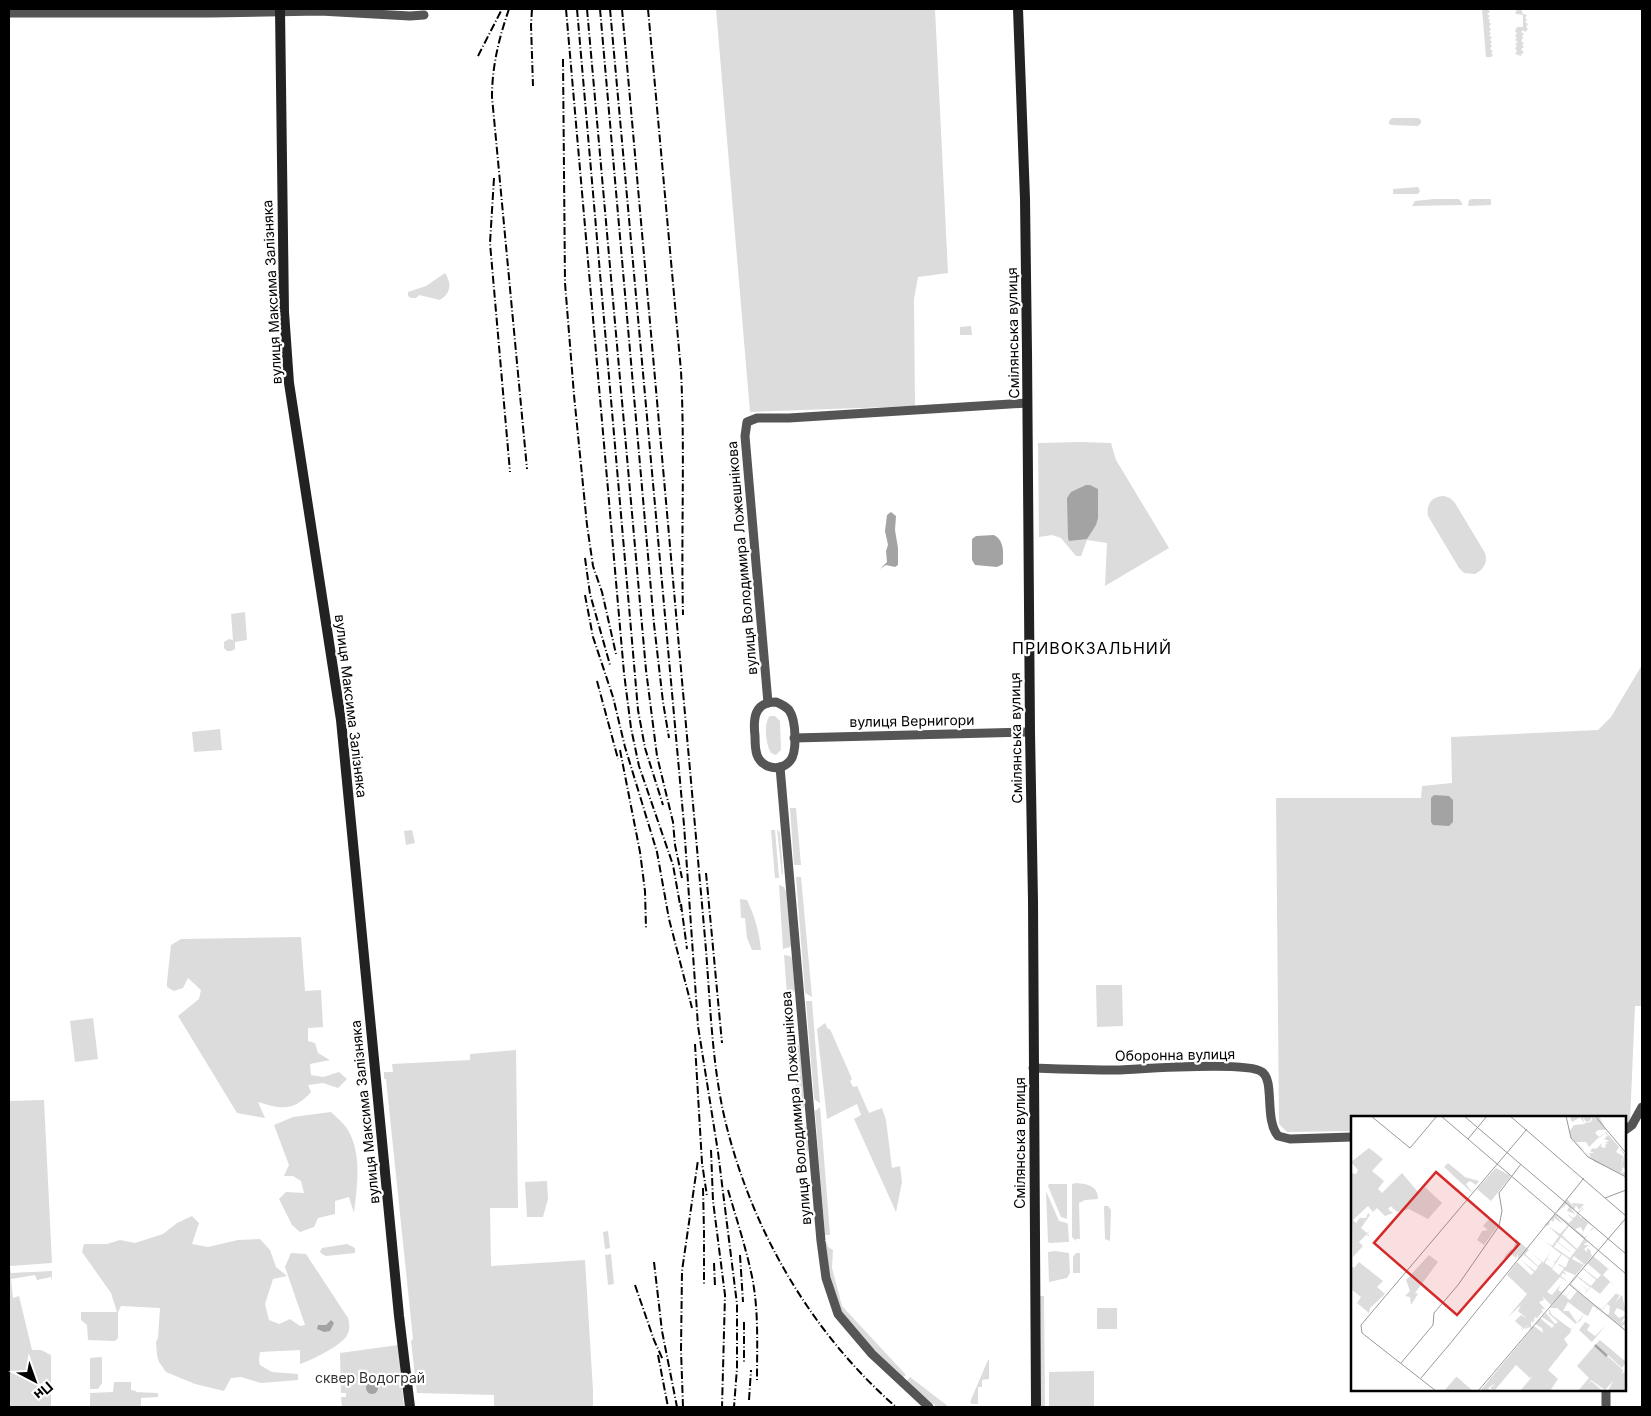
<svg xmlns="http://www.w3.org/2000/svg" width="1651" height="1416" font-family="Inter,sans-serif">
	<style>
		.green { fill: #dcdcdc }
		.water { fill: #a3a3a3 }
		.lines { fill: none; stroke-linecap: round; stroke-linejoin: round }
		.tertiary { stroke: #555; stroke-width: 9 }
		.secondary { stroke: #222; stroke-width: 10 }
		.rail { stroke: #000; stroke-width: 2; stroke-dasharray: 8 2.5 1 2.5; stroke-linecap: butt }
		.labels { text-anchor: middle; stroke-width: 4.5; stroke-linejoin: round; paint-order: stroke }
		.street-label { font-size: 14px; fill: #000; stroke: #fff }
		.park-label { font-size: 14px; fill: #333; stroke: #fff }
		.quarter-label { font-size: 16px; letter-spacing: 1px; fill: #000; stroke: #fff }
		.inset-river { fill: none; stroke: #a3a3a3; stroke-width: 2.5 }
		.inset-road { fill: none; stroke: #999; stroke-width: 1 }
		.view { fill: #d62828; fill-opacity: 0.15; stroke: #d62828; stroke-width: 2.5 }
		.inset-edge { fill: none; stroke: #000; stroke-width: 2.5 }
	</style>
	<rect width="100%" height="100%" fill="#fff"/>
	<g class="green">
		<path d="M716 9H935L948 273 918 277 914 299 915 406 750 412Z"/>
		<path d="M1482 9H1488L1490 12 1487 14 1490 16 1488 18 1490 20 1489 22 1491 24 1489 27 1491 29 1489 32 1491 33 1489 36 1492 37 1490 40 1492 42 1490 44 1492 46 1490 49 1493 51 1491 53 1493 55 1491 57H1486Z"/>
		<path d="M1516 9H1521L1523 14 1527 15 1525 18 1527 20 1525 22 1528 24 1526 27 1528 29 1525 32 1523 30 1521 32 1524 34 1522 36 1523 38 1521 41 1524 43 1522 45 1524 47 1521 49 1524 53 1521 54V56L1515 54 1517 51 1515 48 1517 46 1515 44 1518 42 1515 40 1517 38 1515 36 1517 33 1515 31 1517 27H1523V15L1516 14 1515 13 1517 10Z"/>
		<path d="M1392 118H1418L1421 120V123L1418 126 1392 125 1389 124V121Z"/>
		<path d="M1418 187 1420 191 1418 194H1393V189Z"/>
		<path d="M1434 199H1459L1462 203V205L1412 206 1415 201Z"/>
		<path d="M1472 199H1491V205L1468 206 1469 200Z"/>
		<path d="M445 273C452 284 451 293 440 300L419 295 416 298H411L408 296V292L426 286Z"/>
		<path d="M971 326 972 335H960V327Z"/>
		<path d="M1081 442 1111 443 1116 460 1169 548 1105 586 1107 543 1087 540 1081 556H1076L1061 538 1052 535 1039 537 1038 443Z"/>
		<path d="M1444 496 1450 498 1455 503 1485 553C1488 562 1484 569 1475 574L1464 573 1459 568 1428 516C1426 504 1432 496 1444 496Z"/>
		<path d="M245 612 247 640 235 642V649L231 651H227L224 648V642L229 639 233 640 231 614Z"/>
		<path d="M1642 665V1006H1635L1630 1122 1625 1126V1117H1352V1131L1287 1132 1279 1124 1276 798H1421L1422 786 1452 783 1451 737 1598 730 1611 717Z"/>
		<path d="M770 716H775L780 721 781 750 776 755 771 753C766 745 763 723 770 716Z"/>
		<path d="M220 729 222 750 194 752 192 732Z"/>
		<path d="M790 808H796L801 865H794Z"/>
		<path d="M777 829 780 833 783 873 782 876Z"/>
		<path d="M412 830 415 843 406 845 404 831Z"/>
		<path d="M771 830H775L779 878H775Z"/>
		<path d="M796 877H801L812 997 805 993Z"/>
		<path d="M779 885 784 887 787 894 791 945 790 947 783 949Z"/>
		<path d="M740 899 747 900C755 917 759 931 761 950H752L747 938 745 918H741Z"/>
		<path d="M301 937 305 991 321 990 323 1027 308 1028V1041L315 1043 318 1053 330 1060 310 1064 311 1075 323 1077 339 1072 347 1079 338 1088 323 1083 308 1085 311 1092C293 1112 281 1109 258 1102L265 1118 237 1113 178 1016 199 999 201 990 188 978 183 988 174 991 167 987V982L171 945 181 939Z"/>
		<path d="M784 955 790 956 792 958 795 990 793 993 787 994Z"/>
		<path d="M1096 985H1122L1123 1026 1097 1027Z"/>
		<path d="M806 1001H812L820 1103 815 1100 814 1097Z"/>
		<path d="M93 1018 98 1059 75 1062 70 1021Z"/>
		<path d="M825 1023 828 1029H830L852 1079 850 1081 853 1087 857 1086 869 1113 882 1108 886 1120 892 1168 900 1166 902 1182 896 1212 854 1119 861 1115 857 1104 827 1119 817 1029Z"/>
		<path d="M792 1043H797L800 1048 805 1104 803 1108 798 1109Z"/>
		<path d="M516 1050 518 1208H490L491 1266 585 1260 593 1390V1407H494V1395L417 1393 411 1341 413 1339 386 1079H384V1072H393L392 1064 470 1060V1054Z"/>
		<path d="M44 1100 52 1263 10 1266 11 1273 52 1271V1281L51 1277 37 1280 35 1275 11 1279 13 1298 19 1296 32 1350H41L51 1355V1407H9V1101Z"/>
		<path d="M820 1107 830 1235H825L815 1111Z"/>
		<path d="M331 1112C337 1118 345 1124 349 1132 362 1156 357 1187 354 1213L349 1197 335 1201V1214L318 1218 314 1227 300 1232 292 1225 279 1199 286 1192 304 1193 301 1181 293 1176H284L289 1165 274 1125 293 1117Z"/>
		<path d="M807 1127 808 1151 800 1154 799 1128Z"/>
		<path d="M547 1181 548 1199 543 1217H527L525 1182Z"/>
		<path d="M1076 1183C1088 1184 1098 1186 1098 1199L1085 1200 1079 1203 1080 1239H1076V1241L1072 1237V1184Z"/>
		<path d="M1049 1184H1067V1219L1061 1217 1048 1186Z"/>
		<path d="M1046 1191 1059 1221 1067 1223 1068 1225 1069 1242H1067L1050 1243 1048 1242Z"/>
		<path d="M1104 1206H1108L1111 1210 1110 1241 1105 1239Z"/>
		<path d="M192 1216 199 1223 192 1244 208 1247 238 1240 260 1239 270 1250 276 1267 287 1276 273 1279 265 1304 269 1320 279 1324 290 1319 300 1326 305 1325 285 1267 291 1253 306 1254 348 1318C350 1325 350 1331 346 1337 340 1346 310 1361 300 1364V1350L260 1352 259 1360 260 1365 272 1372 298 1374V1380L261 1383 241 1377 231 1378 224 1391 195 1384 166 1372 159 1362 157 1355 156 1342 158 1338 160 1308 121 1306 118 1312V1338L115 1341 88 1340 87 1325 81 1320V1312H117L111 1293 82 1252 84 1244H107L120 1240 135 1243 163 1234 177 1223Z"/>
		<path d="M608 1231 610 1248 605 1249 603 1232Z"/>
		<path d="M827 1242 828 1247 833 1250 832 1268 842 1306 906 1375 902 1378C883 1359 862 1340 846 1318 832 1297 828 1267 826 1243Z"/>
		<path d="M347 1244 355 1248V1253L326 1256 322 1254 320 1252 322 1248Z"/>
		<path d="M1055 1251 1069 1253 1070 1273 1067 1278 1049 1282 1048 1252Z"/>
		<path d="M1076 1253H1080V1273H1073V1257Z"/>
		<path d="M611 1254 614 1284 608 1285 605 1255Z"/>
		<path d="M1040 1296H1044L1045 1407H1041Z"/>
		<rect x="1097" y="1308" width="20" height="21"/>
		<path d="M398 1345 404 1407H342L341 1397H346V1393H341L340 1353Z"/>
		<path d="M102 1357V1383L98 1389H90V1358Z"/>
		<path d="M988 1360H989V1379L982 1380V1387H978V1404H972L970 1402Z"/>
		<path d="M1094 1371V1407H1049V1372Z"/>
		<path d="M910 1377 949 1407H937L906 1382Z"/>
		<path d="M114 1382H131V1390L136 1391V1392L158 1393V1397L141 1398V1407H90V1393L113 1392Z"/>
	</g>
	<g class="water">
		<path d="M1086 485H1090L1098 489V518L1096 525 1087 539 1069 541 1068 538 1067 498 1071 492Z"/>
		<path d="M891 512 896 516 895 530 898 548V565L895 567 886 565 880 569 887 562 886 551 888 545 885 531 887 515Z"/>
		<path d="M994 535C1005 541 1003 553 1003 564L997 567 975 565 972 560V539L976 536Z"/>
		<path d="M1434 795 1449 796 1453 800V822L1449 826 1433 825 1431 822V798Z"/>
		<path d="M331 1320 334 1323 330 1331 324 1332 317 1329 318 1325H326Z"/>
		<circle cx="372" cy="1388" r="6"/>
	</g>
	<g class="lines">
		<g class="tertiary">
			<path d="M9 13H211L320 11 410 16 424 15"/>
			<path d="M776 702C781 704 785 706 789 710 796 720 798 754 789 762 779 772 762 768 757 755 755 749 755 742 755 736 753 719 754 702 776 702Z"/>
			<path d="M768 703 745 436 747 422 757 418H789L1027 403"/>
			<path d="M794 738 1030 732"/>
			<path d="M780 767 821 1241 826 1278 838 1314 872 1354 929 1407"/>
			<path d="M1033 1068C1061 1069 1090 1070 1118 1070 1142 1069 1248 1061 1262 1072 1275 1081 1264 1119 1278 1136L1290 1139 1352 1137"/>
			<path d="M1625 1130 1632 1125 1642 1107"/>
			<path d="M1606 1407V1390"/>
		</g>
		<g class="secondary">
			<path d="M280 9 284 312 289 383 341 720 399 1316 410 1407"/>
			<path d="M1018 9 1025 199 1027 352 1030 732 1033 901 1036 1407"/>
		</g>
		<g class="rail">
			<path d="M509 9C499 38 492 66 492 97L527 469"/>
			<path d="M532 9 531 25 533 86"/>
			<path d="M566 9 624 673 631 728 639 766 673 865 681 910"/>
			<path d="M577 9 638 710 645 748 663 805"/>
			<path d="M587 9 646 670 657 756 673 822 675 845 682 878"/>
			<path d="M600 9 654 624 663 702 669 738"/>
			<path d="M610 9 684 825 698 1026 718 1152 737 1304V1368L734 1407"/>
			<path d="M622 9 705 938C710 995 711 1054 723 1111 748 1224 809 1331 896 1407"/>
			<path d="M648 9 681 371C685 452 681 534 683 615"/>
			<path d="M478 56 502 9"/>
			<path d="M563 59 565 283 574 395 587 525 593 566 602 592 616 654"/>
			<path d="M494 178 490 243 510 472"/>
			<path d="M585 558 590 594 610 665"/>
			<path d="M585 595 593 637 613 697 625 747 657 852 669 919 692 1008"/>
			<path d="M597 681 618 759"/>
			<path d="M620 750 640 852 645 891 646 928"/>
			<path d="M706 873 722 1043"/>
			<path d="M681 904 687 949"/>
			<path d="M695 1044 702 1163 707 1196"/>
			<path d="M711 1150 713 1201 725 1295 722 1407"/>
			<path d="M703 1188 704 1232V1286"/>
			<path d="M728 1190C736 1217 745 1245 751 1272 759 1307 757 1344 757 1380"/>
			<path d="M740 1255 743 1302"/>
			<path d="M654 1262 662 1331 677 1407"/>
			<path d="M714 1263 715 1286"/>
			<path d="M635 1285 654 1340 663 1360"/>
			<path d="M744 1322V1362"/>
			<path d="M658 1355 668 1407"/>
			<path d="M749 1400 751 1370"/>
			<path d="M683 1407 681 1350 682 1271 698 1160"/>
		</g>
	</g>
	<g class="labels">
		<g class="street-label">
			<text transform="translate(272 292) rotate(-93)" y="5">вулиця Максима Залізняка</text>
			<text transform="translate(1013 333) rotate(-91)" y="5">Смілянська вулиця</text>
			<text transform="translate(742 558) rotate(-95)" y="5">вулиця Володимира Ложешнікова</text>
			<text transform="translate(351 706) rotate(83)" y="5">вулиця Максима Залізняка</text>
			<text transform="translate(912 721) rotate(-1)" y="5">вулиця Вернигори</text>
			<text transform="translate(1016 738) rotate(-91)" y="5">Смілянська вулиця</text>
			<text transform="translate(1175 1055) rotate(-1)" y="5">Оборонна вулиця</text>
			<text transform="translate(796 1108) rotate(-95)" y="5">вулиця Володимира Ложешнікова</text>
			<text transform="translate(365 1112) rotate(-96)" y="5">вулиця Максима Залізняка</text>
			<text transform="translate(1020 1143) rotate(-90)" y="5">Смілянська вулиця</text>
		</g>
		<g class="park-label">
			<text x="370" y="1383">сквер Водограй</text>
		</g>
		<g class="quarter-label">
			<text x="1092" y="654">ПРИВОКЗАЛЬНИЙ</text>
		</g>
	</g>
	<g transform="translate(1351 1116)">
		<rect width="275" height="275" fill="#fff"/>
		<path d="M241 0 239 5 235 6 232 1 233 7 240 6 242 0 245 3 248 0 255 14H247L244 17 248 21 235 34 238 31 235 26H225L233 34H232L220 22 217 10 219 15 223 9 234 8 230 3V1L221 6 219 1ZM255 16 268 31 265 36 272 40 270 52 273 39 268 31 274 38 275 54 272 51 270 57 275 56V60L244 46 234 37 240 41 238 37H243L239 35 242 32 245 33 251 27 250 31 255 32 254 29 257 27H253L258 25 253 23 257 19 254 17 248 22V21ZM18 32 32 43 21 55 33 65 27 73 31 77 51 57 68 77 74 71 91 87 77 103 58 93 46 96 40 90 37 93 42 97 34 100 26 92 22 96 17 90 2 104 5 107 11 99 9 102H15L17 97 19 99 10 112 16 117 20 114 16 118 18 119 17 121 16 118 8 126 12 130 2 141 0 57 5 58 7 54 0 46ZM97 47 114 61 128 65 125 69 119 65 115 68 120 75 124 72 120 76 93 51ZM145 52 160 60 140 85 126 73ZM216 83 223 91 221 87 233 88 228 94 225 89 223 94 226 97 235 89 227 98 230 102 231 101 232 102 234 103 243 112 238 116 242 111 237 107 232 116 230 111 224 113 234 121 237 119 234 123 240 128 237 126 234 127 233 129H238L233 133 236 136V132L239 134 241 140 234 149 223 140 221 143 233 149 219 166 221 163 218 160 221 163 224 159 212 154 216 160 212 157 210 160 218 167 209 161 196 176 201 179 210 168 207 174 210 176 218 169 211 178 215 180 222 172 215 181 219 184 226 175 258 201 242 190 237 200 233 198 219 215 225 220 220 216 213 223 217 229 197 254 207 263 199 275H169L180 262 186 266 180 262 182 259 179 262 165 249 143 275 139 272 143 269V268L137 272 140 275H129L180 214 179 211 174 213 178 207 173 213 164 205 170 199 176 203 167 195 170 189 157 201 176 178 156 159 166 146 180 159 183 156 169 143 184 155 187 151 173 139 167 144V138L165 142 161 139 152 142 160 133 162 134 165 123 178 134 174 138 187 150 191 146 179 136 192 146V147L201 134 196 142 200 145 196 143 194 147 201 152 204 147 201 145 204 146 210 138 192 124 201 130 208 120 197 110 209 118 217 109 204 98 211 107 203 102V106L199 104 198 109 193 110 204 98H206L218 107 222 103 218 100 217 98 222 102 225 100 226 97 219 91 224 98 216 95 218 91 216 88 205 97ZM218 110 233 123 226 133 215 123 222 115 215 123 211 119ZM210 121 225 134 219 142 203 131 206 126 219 136H220L207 126ZM211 138 218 143 215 151H213L208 148 207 149 213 152 208 159 201 153ZM211 177 199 192H206L225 208 220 213 201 199 198 193V198L207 206 204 208 195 197 191 201 203 209 201 212 189 202 184 208 191 212 192 217 183 210 180 211V205L182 207 184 201 186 202 192 195 190 193H194L188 186 193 184 191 180 200 189ZM217 186 233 198 229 205 226 207 218 195H212ZM139 102 146 111 133 129 126 124 131 115 137 114 132 110ZM78 139 87 146 64 177 67 178 60 189 59 181 54 180 59 175 55 164ZM242 140 260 155 257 153 252 159 267 173 259 166 249 178 240 171 233 179 219 168 232 152 246 163 250 159 236 147 234 150ZM232 153 245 164 240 170 226 160ZM226 161 239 171 237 174 227 167 236 174 233 179 220 168ZM8 146 32 165 26 171 34 178 19 192 18 197 6 187 10 181 0 173V150L3 152ZM267 175 265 178 269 179 264 187 271 179 275 196 266 192 263 197 268 202 275 199 270 207 275 204V208L271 210 274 214 255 198H258L259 190 256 188 251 194 254 196 242 187 251 193ZM234 206 239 209 236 214 244 220 255 209 241 226 228 214ZM249 224 275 246 271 252 245 228ZM244 229 272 254 271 258 275 254V275H257L262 265 254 274 240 264 236 269 240 265 252 275H227L238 262 226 250ZM105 261H106L122 275H93Z" fill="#dcdcdc" fill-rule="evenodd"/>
		<path class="inset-river" d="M244 229 256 240"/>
		<path class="inset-road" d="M20 0 59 32 86 0M90 0 275 158M113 0 275 138M159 0 275 100M215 0 220 22 237 41 275 61M244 0 275 37M117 23 136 0M254 82 275 74M218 168 275 215M102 224 233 62M50 247 82 209 83 197 107 169 148 110 151 95 148 77 170 48M70 262 103 223M85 275 11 217 10 209 176 13M127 275 275 102"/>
		<path class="view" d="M85 56 168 128 106 199 23 127Z"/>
		<rect width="275" height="275" class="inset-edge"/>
	</g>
	<rect width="1651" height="1416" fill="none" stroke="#000000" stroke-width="20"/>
	<g transform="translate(35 1381) rotate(139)" stroke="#ffffff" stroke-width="4" paint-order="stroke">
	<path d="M0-4L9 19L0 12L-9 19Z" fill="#000000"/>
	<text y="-8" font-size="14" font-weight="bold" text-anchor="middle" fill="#000000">Пн</text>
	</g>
</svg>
